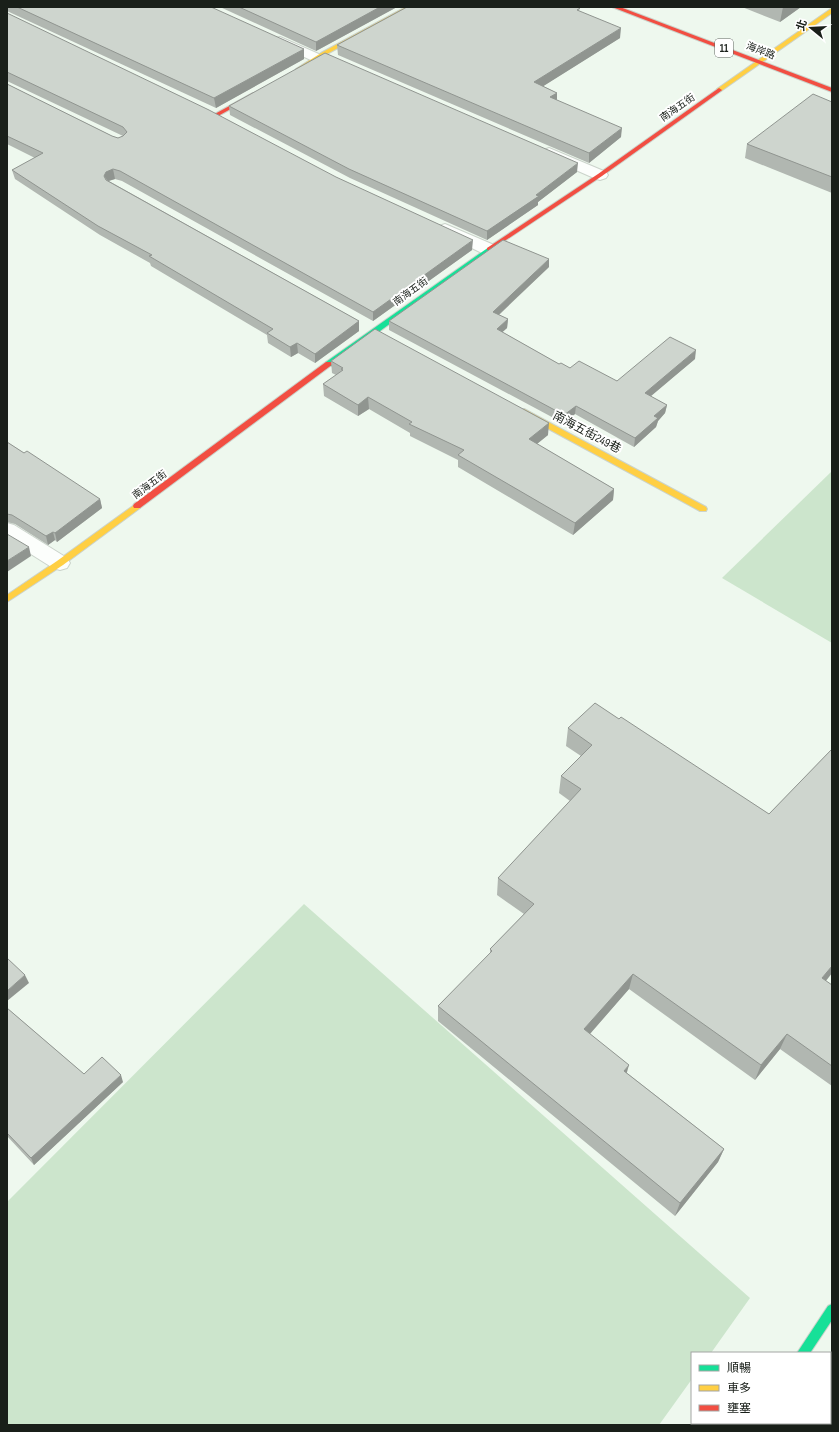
<svg xmlns="http://www.w3.org/2000/svg" width="839" height="1432" font-family="'Sofia Sans Condensed','Noto Sans TC',sans-serif">
	<style>
		.green { fill: #cce5cc }
		.lines { fill: none; stroke-linecap: round; stroke-linejoin: round }
		.lane-casing { stroke: #cbd3cb; stroke-width: 2 }
		.street-casing { stroke: #cbd3cb; stroke-width: 2 }
		.fast-casing { stroke: #cbd3cb; stroke-width: 2 }
		.slow-casing { stroke: #cbd3cb; stroke-width: 2 }
		.jam-casing { stroke: #cbd3cb; stroke-width: 2 }
		.lane { fill: #fcfefc; fill-rule: evenodd }
		.street { fill: #fcfefc; fill-rule: evenodd }
		.fast { fill: #16e098; fill-rule: evenodd }
		.slow { fill: #ffcf43; fill-rule: evenodd }
		.jam { fill: #f24e42; fill-rule: evenodd }
		.wall { fill: #b1b7b1 }
		.shaded-wall { fill: #909590 }
		.building { fill: #ced5ce; stroke: #909590 }
		.labels { text-anchor: middle; stroke-width: 4; stroke-linejoin: round; paint-order: stroke }
		.far-street-label { font-size: 10px; fill: #191f19; stroke: #fff }
		.shield { fill: #fff; stroke: #5e625e; stroke-width: 1 }
		.shield-label { font-size: 11px; font-weight: bold; fill: #191f19 }
		.street-label { font-size: 12px; fill: #191f19; stroke: #fff }
	</style>
	<rect width="100%" height="100%" fill="#eef8ee"/>
	<g class="green">
		<path d="M832 471V643L722 578Z"/>
		<path d="M304 904 750 1298 711 1353H692V1379L659 1425H7V1202Z"/>
	</g>
	<g class="lines">
		<defs>
			<path id="lane" d="M280 37 321 55 323 58 321 61H313L276 44 274 41 276 38Z"/>
			<g id="street">
				<path d="M549 148 606 172 608 175 606 178 600 180 594 178 544 156 541 153 544 150Z"/>
				<path d="M445 224 494 245 496 249 494 253 488 254 482 253 439 232 437 229 439 226Z"/>
				<path d="M7 523 14 525 67 558 70 563 67 568 60 570 53 568 7 539Z"/>
				<path d="M740 1423H770L769 1425H739Z"/>
			</g>
			<g id="fast">
				<path d="M489 247 491 248V250L332 366H326V362Z"/>
				<path d="M832 1304V1320L810 1353H797L828 1306Z"/>
			</g>
			<g id="slow">
				<path d="M406 7H413L325 55 301 70 296 69 321 53Z"/>
				<path d="M832 8V13L721 91H717V89Z"/>
				<path d="M524 409 706 507 707 509 706 511H700L521 414V410Z"/>
				<path d="M137 503 141 506 140 508 63 565 7 602V595L57 561Z"/>
			</g>
			<g id="jam">
				<path d="M612 7H620L832 88V92Z"/>
				<path d="M719 88 722 90 721 91 602 176 491 250H487V248L598 174Z"/>
				<path d="M253 93 258 94 218 116 213 115Z"/>
				<path d="M326 362H332L333 364 140 508H134L133 506 134 504Z"/>
			</g>
		</defs>
		<use href="#lane" class="lane-casing"/>
		<use href="#street" class="street-casing"/>
		<use href="#fast" class="fast-casing"/>
		<use href="#slow" class="slow-casing"/>
		<use href="#jam" class="jam-casing"/>
		<use href="#lane" class="lane"/>
		<use href="#street" class="street"/>
		<use href="#fast" class="fast"/>
		<use href="#slow" class="slow"/>
		<use href="#jam" class="jam"/>
	</g>
	<g class="wall">
		<path d="M7 7H211L304 59 216 108 7 11Z"/>
		<path d="M220 7H397L316 51Z"/>
		<path d="M742 7H801L780 22Z"/>
		<path d="M580 8 579 11 620 38 543 86 557 93V100L621 137 589 163 338 55 337 45Z"/>
		<path d="M7 13 472 250 373 321 122 181 115 179 109 181 359 321V331L315 363 298 353 291 357 268 343 267 335 151 266 150 263 100 235 15 179 12 170 35 158 7 144V84L112 136 118 138 123 136 7 81Z"/>
		<path d="M832 102V193L745 158 747 144Z"/>
		<path d="M229 106 577 172 538 202V205L487 240 350 178 230 115Z"/>
		<path d="M549 267 499 315 508 319 507 328 502 332 559 364 570 368 617 381 695 359 650 396 667 405 665 413 658 421 656 427 634 447 575 414 563 423 389 330V321Z"/>
		<path d="M331 361 548 435 537 444 614 489 613 500 573 535 458 467V460L410 436V433L369 409 358 416 324 396 323 384 336 375 332 373Z"/>
		<path d="M7 442 24 453 100 499 102 508 57 542 55 540 48 545 15 524 7 522Z"/>
		<path d="M619 719 769 814 832 749V973L826 981 832 985V1086L780 1049 755 1080 629 989 590 1034 627 1073 724 1149 718 1162 675 1216 438 1021V1006L490 954V949L524 914 497 895 498 878 570 801 559 793 561 776 581 756 566 746 568 728Z"/>
		<path d="M7 1008 84 1074 123 1082 34 1165 7 1136Z"/>
	</g>
	<g class="shaded-wall">
		<path d="M380 7H397L316 51V42Z"/>
		<path d="M783 7H801L780 22Z"/>
		<path d="M621 28 620 38 534 92V82Z"/>
		<path d="M304 49V59L216 108 214 98Z"/>
		<path d="M557 93V102L550 97Z"/>
		<path d="M622 128 621 137 589 163V153Z"/>
		<path d="M578 163 577 172 538 202V205L487 240V231L536 195Z"/>
		<path d="M113 169 115 179 108 181 104 176 106 172Z"/>
		<path d="M473 240 472 250 373 321V312Z"/>
		<path d="M549 259V267L492 321 493 312Z"/>
		<path d="M508 319 507 328 496 338 497 329Z"/>
		<path d="M359 321V331L315 363V354Z"/>
		<path d="M297 343 298 353 291 357 290 347Z"/>
		<path d="M696 350 695 359 644 402 645 393Z"/>
		<path d="M368 397 369 409 358 416V405Z"/>
		<path d="M667 405 665 413 658 421 656 427 634 447 635 438 654 416Z"/>
		<path d="M576 406 575 414 563 423 564 415Z"/>
		<path d="M549 423 548 435 528 451 529 439Z"/>
		<path d="M614 489 613 500 573 535 575 523Z"/>
		<path d="M100 499 102 508 57 542 55 533Z"/>
		<path d="M53 532 55 540 48 545 46 536Z"/>
		<path d="M29 547 31 556 7 572V561Z"/>
		<path d="M832 966V973L815 994 822 978Z"/>
		<path d="M633 974 629 989 581 1044 584 1029Z"/>
		<path d="M25 975 29 983 7 1001V991Z"/>
		<path d="M787 1034 780 1049 755 1080 761 1065Z"/>
		<path d="M629 1065 625 1079 624 1071Z"/>
		<path d="M121 1075 123 1082 34 1165 31 1158Z"/>
		<path d="M724 1149 718 1162 675 1216 680 1203Z"/>
	</g>
	<g class="building">
		<path d="M17 7H211L304 49 214 98Z"/>
		<path d="M239 7H380L316 42Z"/>
		<path d="M407 7H577L580 8 577 10 621 28 534 82 557 93 550 97 622 128 589 153 337 45Z"/>
		<path d="M7 13 209 110 336 177 473 240 373 312 120 171 113 169 106 172 104 176 106 180 359 321 315 354 297 343 290 347 267 333 273 329 149 256 152 255 98 226 12 170 43 153 7 136V84L112 136 118 138 123 136 127 132 123 127 7 72Z"/>
		<path d="M325 53 578 163 536 195 539 196 487 231 349 169 229 106Z"/>
		<path d="M813 94 832 102V177L747 144Z"/>
		<path d="M503 240 549 259 493 312 508 319 497 329 559 364 561 363 570 368 579 361 617 381 670 337 696 350 645 393 667 405 654 416 658 418 635 438 576 406 564 415 389 321Z"/>
		<path d="M375 329 549 423 529 439 614 489 575 523 458 455 464 450 409 424 412 422 368 397 358 405 323 384 343 370 341 369 343 368 331 361Z"/>
		<path d="M7 442 24 453 27 451 100 499 55 533 53 532 46 536 12 515 7 514Z"/>
		<path d="M7 534 29 547 7 561Z"/>
		<path d="M595 703 619 719 621 717 769 814 832 749V966L822 978 832 985V1066L787 1034 761 1065 633 974 584 1029 629 1065 624 1071 724 1149 680 1203 438 1006 492 951 490 949 534 904 498 878 581 789 561 776 592 745 568 728Z"/>
		<path d="M7 958 25 975 7 991Z"/>
		<path d="M7 1008 84 1074 102 1057 121 1075 31 1158 7 1133Z"/>
	</g>
	<g class="labels">
		<g class="far-street-label">
			<text transform="translate(761 50) rotate(21)" y="4">海岸路</text>
			<text transform="translate(677 107) rotate(-35)" y="4">南海五街</text>
			<text transform="translate(410 291) rotate(-36)" y="4">南海五街</text>
			<text transform="translate(149 484) rotate(-37)" y="4">南海五街</text>
		</g>
		<rect class="shield" x="715" y="39" width="18" height="18" rx="3"/>
		<g class="shield-label">
			<text x="724" y="52">11</text>
		</g>
		<g class="street-label">
			<text transform="translate(587 432) rotate(28)" y="4">南海五街249巷</text>
		</g>
	</g>
	<rect width="839" height="1432" fill="none" stroke="#191f19" stroke-width="16"/>
	<rect x="691" y="1352" width="140" height="72" fill="#ffffff" stroke="#a3a5a3"/>
	<rect x="699" y="1365" width="20" height="6" fill="#16e098" stroke="#a3a5a3"/>
	<text x="727" y="1372" font-size="12" fill="#191f19">順暢</text>
	<rect x="699" y="1385" width="20" height="6" fill="#ffcf43" stroke="#a3a5a3"/>
	<text x="727" y="1392" font-size="12" fill="#191f19">車多</text>
	<rect x="699" y="1405" width="20" height="6" fill="#f24e42" stroke="#a3a5a3"/>
	<text x="727" y="1412" font-size="12" fill="#191f19">壅塞</text>
	<g transform="translate(811 28) rotate(288)" stroke="#ffffff" stroke-width="3" paint-order="stroke">
	<path d="M0-3L7 15L0 10L-7 15Z" fill="#191f19"/>
	<text y="-6" font-size="11" font-weight="bold" text-anchor="middle" fill="#191f19">北</text>
	</g>
</svg>
